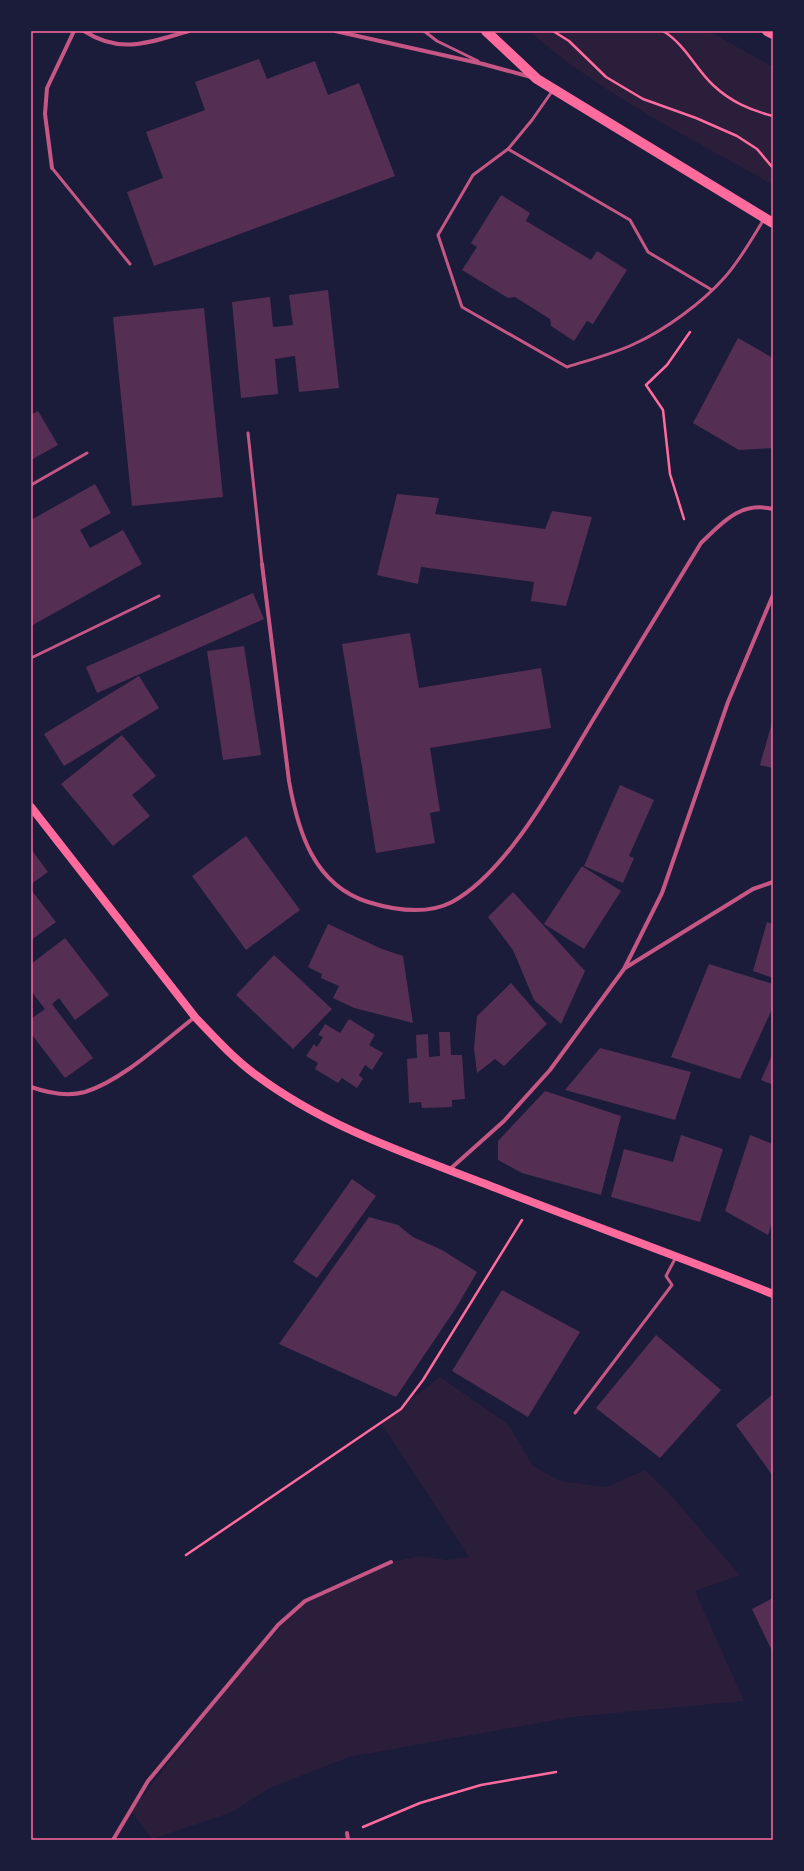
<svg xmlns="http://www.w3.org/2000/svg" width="804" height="1871" font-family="'Asap Condensed',sans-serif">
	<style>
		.green { fill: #2a1e3b }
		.building { fill: #542f53 }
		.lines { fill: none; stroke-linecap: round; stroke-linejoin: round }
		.path { stroke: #ff6b9d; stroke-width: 2.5 }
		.service { stroke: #c65784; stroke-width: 3 }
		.minor { stroke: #c65784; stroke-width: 4 }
		.secondary { stroke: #ff6b9d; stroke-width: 8 }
		.primary { stroke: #ff6b9d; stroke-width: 10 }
		.neatline { fill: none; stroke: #ff6b9d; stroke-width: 1.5 }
	</style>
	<rect width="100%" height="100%" fill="#1b1b3a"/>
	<g class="green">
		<path d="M529 31H709L773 67V185C690 137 601 95 529 31Z"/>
		<path d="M440 1377 508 1424 533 1466 560 1481 606 1487 645 1470 668 1492 740 1575 695 1591 744 1701 572 1717 349 1757 270 1788 230 1813 152 1839 131 1811 242 1669 305 1601 391 1562 419 1556 447 1560 469 1557 381 1423Z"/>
	</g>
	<g class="building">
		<path d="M259 59 267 79 315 61 328 95 359 83 395 176 154 266 127 192 163 178 146 132 205 110 195 82Z"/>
		<path d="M501 195 530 213 526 221 591 260 597 251 627 270 593 324 587 321 574 341 551 326 550 319 515 297 508 298 462 270 477 247 471 243Z"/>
		<path d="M328 290 339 388 299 392 295 356 275 359 278 394 241 398 232 302 270 297 273 327 293 325 289 295Z"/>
		<path d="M204 308 223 497 132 506 113 317Z"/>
		<path d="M738 338 773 358V448L739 450 693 423Z"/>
		<path d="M38 411 58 445 31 460V415Z"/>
		<path d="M95 484 111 513 80 530 90 548 123 530 142 564 31 626V520Z"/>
		<path d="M397 494 439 498 435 514 545 529 552 511 592 517 566 606 531 601 534 582 421 567 418 584 377 575Z"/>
		<path d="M253 593 264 619 97 693 86 667Z"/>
		<path d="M410 633 419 688 541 668 551 728 430 748 440 811 430 813 435 843 376 853 342 644Z"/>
		<path d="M244 646 261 755 223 760 207 651Z"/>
		<path d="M139 676 159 708 64 766 44 734Z"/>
		<path d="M773 719V768L760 765Z"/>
		<path d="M122 735 156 776 132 795 150 816 113 846 61 784Z"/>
		<path d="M620 785 654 800 629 856 634 858 623 883 584 866Z"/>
		<path d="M246 836 300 910 246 950 192 876Z"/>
		<path d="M31 849 48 872 31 884Z"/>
		<path d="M582 866 621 891 584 949 544 924Z"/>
		<path d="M32 891 56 922 31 940V892Z"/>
		<path d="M513 892 585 971 561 1024 534 1000 513 950 488 917Z"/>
		<path d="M767 922 773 924V978L753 971Z"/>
		<path d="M328 924 382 949 403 956 413 1023 354 1008 333 998 339 986 321 978 322 974 308 967Z"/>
		<path d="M65 938 109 995 75 1020 59 998 52 1004 93 1058 65 1078 33 1036 31 1038V1019L45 1009 31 991V964Z"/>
		<path d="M274 955 332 1009 293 1049 236 995Z"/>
		<path d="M709 964 773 984V1007L740 1079 671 1057Z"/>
		<path d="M511 983 547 1024 504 1066 495 1059 477 1073 474 1048 477 1016Z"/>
		<path d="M349 1019 375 1035 369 1045 383 1053 372 1070 365 1065 359 1075 363 1079 357 1088 342 1078 338 1083 315 1069 318 1063 306 1056 314 1044 317 1047 323 1037 318 1035 325 1024 340 1033Z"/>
		<path d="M439 1032H450L451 1055H462L465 1099 452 1100V1107L422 1108 421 1102 409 1103 407 1059 417 1058 416 1035 428 1034 429 1057 440 1056Z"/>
		<path d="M600 1048 691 1072 675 1120 565 1090Z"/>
		<path d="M773 1053V1085L761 1080Z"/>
		<path d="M545 1091 621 1116 601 1195 522 1173 498 1160V1141Z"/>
		<path d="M681 1135 723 1149 700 1222 611 1197 624 1149 673 1162Z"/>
		<path d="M750 1135 773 1144V1220L768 1235 725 1211Z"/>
		<path d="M352 1179 376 1196 317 1278 293 1262Z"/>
		<path d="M369 1217 398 1225 413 1237 442 1250 477 1272 456 1308 396 1397 279 1344Z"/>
		<path d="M502 1290 580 1332 528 1417 452 1371Z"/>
		<path d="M656 1335 721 1390 660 1458 596 1408Z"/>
		<path d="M773 1394V1476L736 1425Z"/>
		<path d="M773 1598V1653L752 1609Z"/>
	</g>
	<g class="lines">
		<g class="path">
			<path d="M553 31 569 41 606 77 643 99 696 118 737 136 757 149 773 168"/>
			<path d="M663 31C685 44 695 68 713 85 731 102 750 110 773 116"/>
			<path d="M684 519 670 474 663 410 646 385 667 365 690 332"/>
			<path d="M186 1555 401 1409 423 1380 522 1220"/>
			<path d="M363 1827 420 1803 481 1785 556 1772"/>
		</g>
		<g class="service">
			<path d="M424 31 437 41 478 61"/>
			<path d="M508 149 532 120 553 90"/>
			<path d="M52 168 130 264"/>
			<path d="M712 290 648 252 630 220 508 149 473 175 438 235 462 307 567 367C589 360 613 354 634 344 665 330 702 303 725 277 740 260 752 239 764 219"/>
			<path d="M248 433 262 564"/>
			<path d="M31 485 87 453"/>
			<path d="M31 658 159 596"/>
			<path d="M575 1413 672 1285 666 1276 676 1257"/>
		</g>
		<g class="minor">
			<path d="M84 31C121 55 150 42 189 31"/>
			<path d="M335 31 483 64 531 77"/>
			<path d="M52 168 45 114 47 88 74 31"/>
			<path d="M262 564 289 781C298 832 314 885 368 902 394 910 427 915 452 902 510 871 561 772 596 715 631 658 666 601 701 543 722 523 740 501 773 509"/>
			<path d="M625 968 753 889 773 882"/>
			<path d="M31 1087C48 1093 67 1097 85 1092 123 1080 164 1041 195 1017"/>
			<path d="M449 1170 504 1121 550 1070 624 969 662 893 728 702 773 595"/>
			<path d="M347 1833 348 1840"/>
			<path d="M113 1840 148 1781 278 1625 305 1601 391 1562"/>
		</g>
		<path class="secondary" d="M31 807 195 1017C214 1037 233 1058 256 1075 328 1129 414 1156 496 1188 588 1224 681 1257 773 1294"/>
		<g class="primary">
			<path d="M486 31 537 79 773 223"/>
			<path d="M767 31 773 34"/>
		</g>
	</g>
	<rect width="804" height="1871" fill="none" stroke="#1b1b3a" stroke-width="64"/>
	<rect x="32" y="32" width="740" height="1807" class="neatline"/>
</svg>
